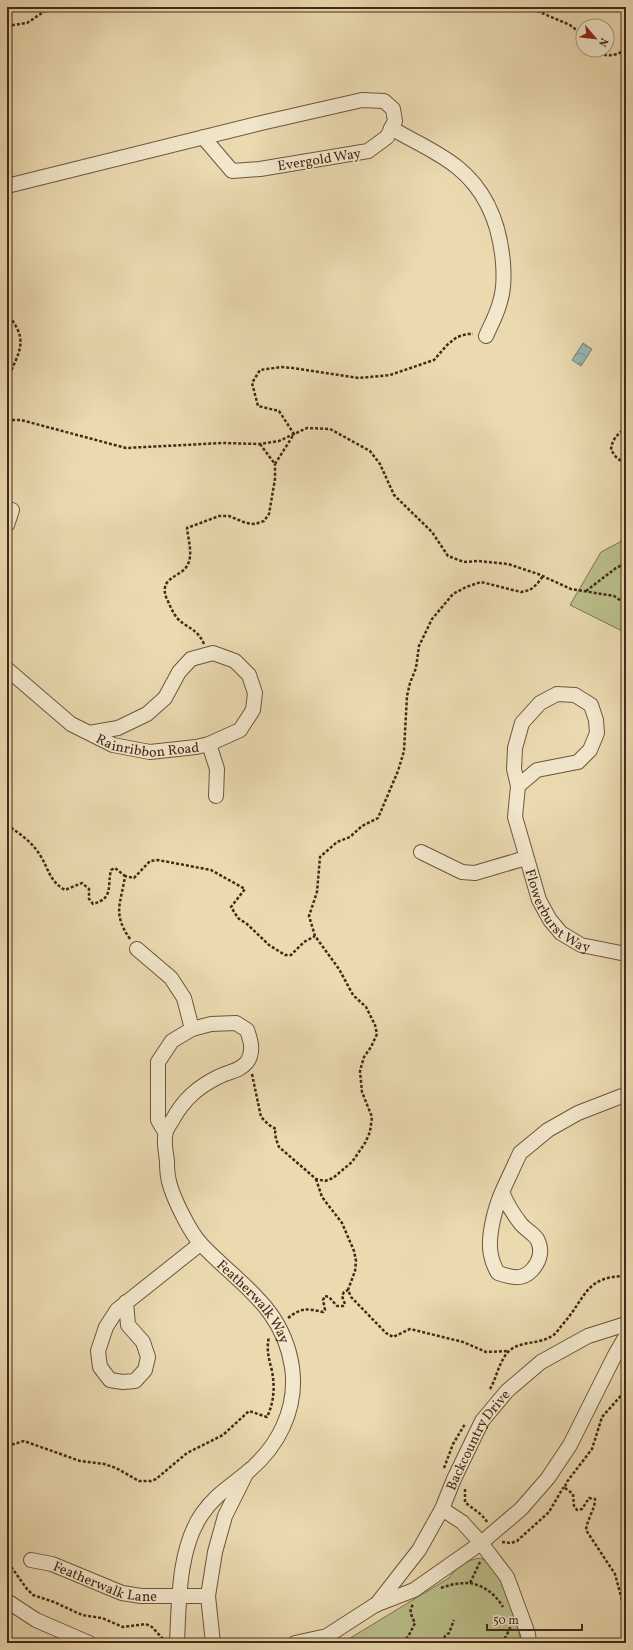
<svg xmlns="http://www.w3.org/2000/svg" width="633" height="1650" font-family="Vollkorn,serif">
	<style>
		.park { fill: #babf8a; stroke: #7f7451 }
		.water { fill: url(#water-waves); stroke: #787f76 }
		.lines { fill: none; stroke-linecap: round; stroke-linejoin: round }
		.minor-casing { stroke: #6e553e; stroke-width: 16 }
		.path { stroke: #442918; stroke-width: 2.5; stroke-dasharray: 3 2; stroke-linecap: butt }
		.minor { stroke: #f2e7cc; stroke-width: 14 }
		.labels { text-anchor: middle; stroke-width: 3.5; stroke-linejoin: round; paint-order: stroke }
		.street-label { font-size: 14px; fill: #442918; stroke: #f2e7cc }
	</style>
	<defs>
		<pattern id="water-waves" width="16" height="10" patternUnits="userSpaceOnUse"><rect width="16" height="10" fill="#9bb9b4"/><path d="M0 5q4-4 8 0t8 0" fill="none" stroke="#809691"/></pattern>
	</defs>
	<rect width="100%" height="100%" fill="#ebdab0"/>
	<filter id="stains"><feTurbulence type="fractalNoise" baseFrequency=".005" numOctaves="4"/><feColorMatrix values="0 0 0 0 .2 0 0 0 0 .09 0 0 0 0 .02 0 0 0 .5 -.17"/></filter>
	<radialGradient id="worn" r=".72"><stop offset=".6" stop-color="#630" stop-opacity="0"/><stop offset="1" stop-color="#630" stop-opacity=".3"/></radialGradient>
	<g class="park">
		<path d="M626 532V633L570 605 601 552 620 542Z"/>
		<path d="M480 1558 489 1562 499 1576 516 1618 521 1643H342L449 1578C456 1567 467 1560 480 1558Z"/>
	</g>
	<path class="water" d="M583 343 592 349 581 366 572 360Z"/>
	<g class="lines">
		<defs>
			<g id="minor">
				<path d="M391 128C413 141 437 151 457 167 487 191 500 226 503 263 504 276 504 290 500 302 497 314 491 325 486 336"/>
				<path d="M7 186 261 123 362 100 384 101 393 109 395 121 387 137 368 151 260 169 232 171 203 137"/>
				<path d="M7 525 12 510"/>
				<path id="s1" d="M7 669 71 724 113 745 150 752 196 747 209 744 240 730 253 710 255 693 249 675 235 661 213 653 191 659 179 672 165 698 147 714 118 728 89 733"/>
				<path d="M209 744 217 769 216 796"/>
				<path id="s2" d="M518 786 537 770 578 762 590 750 597 733 596 720 591 705 575 695 557 694 540 703 522 723 515 748 514 769 518 786 515 817 539 900 550 920 561 933 581 945 626 954"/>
				<path d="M421 852 462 872 475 873 526 858"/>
				<path d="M137 949 171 978 184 998 192 1029"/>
				<path id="s3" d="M165 1132 158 1120V1062L172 1041 192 1029 211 1024 236 1023 247 1030C251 1041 254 1052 247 1062 239 1072 229 1071 218 1077 198 1087 184 1099 173 1119 171 1123 167 1127 166 1132 163 1140 166 1153 167 1161 167 1166 167 1171 168 1176 170 1193 190 1233 202 1245 240 1285 283 1307 292 1367 298 1409 278 1448 245 1474 229 1487 214 1496 202 1514 178 1549 179 1602 177 1643"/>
				<path d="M502 1192C507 1204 513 1214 521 1224 526 1230 533 1233 537 1239 543 1250 540 1261 532 1270 522 1281 510 1277 498 1273 495 1268 492 1261 491 1255 487 1238 495 1208 502 1192L520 1153 548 1130 578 1113 622 1096H626"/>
				<path d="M126 1302 128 1325 143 1342 148 1357 145 1370 135 1381 123 1382 110 1380 100 1367 98 1351 106 1327 117 1310 200 1244"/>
				<path d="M442 1509 462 1522 481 1543 507 1577 528 1634 529 1643"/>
				<path id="s4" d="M31 1560 52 1564 122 1593 141 1596H208"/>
				<path d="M7 1601 36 1620 89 1643"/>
				<path id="s5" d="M376 1605 419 1550 442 1509 454 1479 482 1421 507 1391 541 1362 588 1336 626 1324"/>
				<path d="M213 1643 208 1596 215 1552 225 1516 245 1476"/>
				<path d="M295 1643 327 1636 375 1605 414 1590 481 1543 521 1509 548 1478 570 1445 615 1355 626 1336"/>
			</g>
		</defs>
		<use href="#minor" class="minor-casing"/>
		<g class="path">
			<path d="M528 7 570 25 583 35"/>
			<path d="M7 26 27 23 51 7"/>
			<path d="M595 50C606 58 614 56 626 50"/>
			<path d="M7 312C11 319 19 329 20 337 23 352 11 367 7 382"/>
			<path d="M7 420H21L126 448 223 443 260 444 279 441 307 428 330 429 370 451 380 464 394 495 432 532 448 556 464 562 478 561 508 564 538 574 571 589 614 596 626 604"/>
			<path d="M626 427C618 435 612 438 611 450L616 457 626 465"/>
			<path d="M260 444 275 464 294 434 279 411 258 406 252 383 260 370 281 367 293 368 359 378 390 375 434 360 447 345 457 337 467 334H473"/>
			<path d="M586 591 616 568 626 563"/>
			<path d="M204 644C197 628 188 629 178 619 173 614 169 603 166 597 159 576 183 577 188 564 193 554 188 539 187 528L219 516H229L246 523 255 524 264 521 269 514 275 479V464"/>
			<path d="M7 825C19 833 32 842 40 855 49 869 49 881 65 890L82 883 89 889V899L93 904C114 898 107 887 111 870L115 868 125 876"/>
			<path d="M130 939C112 913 121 904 125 876L134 878 150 861 158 860 211 870 245 889 231 907 238 918 247 924 269 945 285 955H291L304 942 315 936"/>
			<path d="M252 1074 261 1117 269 1125 276 1129 275 1133 276 1139 279 1147 316 1179 325 1181 333 1178 352 1162 365 1143 370 1132 372 1117 362 1092 360 1071 364 1057 371 1047 377 1034 375 1025 366 1007 353 995 339 969 315 936 309 916 317 892 320 857 337 842 350 837 362 826 378 818 398 771 404 751 407 696 410 683 416 668 419 646 432 619 453 594 466 587 481 582 521 592 530 590 537 584 543 576"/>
			<path d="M316 1179 322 1197 342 1223 354 1251 356 1261 355 1271 348 1290 351 1297 386 1333 393 1337 410 1329 463 1342 486 1352 509 1351"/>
			<path d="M288 1318C301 1308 306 1308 323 1312L325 1310 323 1300 325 1296 329 1297 337 1306H343L345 1304 342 1296 344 1292 348 1290"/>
			<path d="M490 1389C497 1377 499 1361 509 1351 522 1340 538 1345 552 1336 556 1334 559 1329 562 1325 586 1299 584 1276 626 1276"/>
			<path d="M7 1446 24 1441 80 1461 104 1464 116 1468 139 1481H151L156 1479 187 1453 223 1435 249 1411 267 1417C274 1402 275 1388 272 1371 269 1359 266 1349 269 1337"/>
			<path d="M444 1468 453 1444 465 1424"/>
			<path d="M565 1488 573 1494 574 1506 577 1510 582 1509 589 1498 595 1499C595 1510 587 1519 586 1530L615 1574 626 1615"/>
			<path d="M465 1489V1502C471 1508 482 1513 487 1522"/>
			<path d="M502 1542 511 1543 517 1541 549 1512 563 1488H565L566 1483 592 1449 602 1417 626 1390"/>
			<path d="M7 1564 12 1568 27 1589 33 1595 54 1602 82 1615 102 1618 123 1627 146 1624 152 1627 164 1640"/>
			<path d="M470 1583C485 1586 495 1594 503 1607"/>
			<path d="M441 1588C451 1584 459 1583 470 1583L480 1562"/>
			<path d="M192 1643 198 1641 201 1642"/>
			<path d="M403 1643 409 1635 415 1623C412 1617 408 1610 413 1605"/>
			<path d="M443 1643 445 1636 449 1633 454 1620"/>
			<path d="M502 1643 510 1629 509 1623"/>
		</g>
		<use href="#minor" class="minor"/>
	</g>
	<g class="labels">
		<g class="street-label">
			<text transform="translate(319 159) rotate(-9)" y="5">Evergold Way</text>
			<text dy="5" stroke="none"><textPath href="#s1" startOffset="166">Rainribbon Road</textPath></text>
			<text dy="5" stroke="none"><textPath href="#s2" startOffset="416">Flowerburst Way</textPath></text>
			<text dy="5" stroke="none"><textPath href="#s3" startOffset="521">Featherwalk Way</textPath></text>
			<text dy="5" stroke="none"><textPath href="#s5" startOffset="195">Backcountry Drive</textPath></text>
			<text dy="5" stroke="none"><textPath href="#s4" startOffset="78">Featherwalk Lane</textPath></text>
		</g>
	</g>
	<rect width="633" height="1650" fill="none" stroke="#ebdab0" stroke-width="24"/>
	<rect x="8" y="8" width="617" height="1634" fill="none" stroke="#442918" stroke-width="2"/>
	<rect x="12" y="12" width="609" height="1626" fill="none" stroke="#442918"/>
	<g transform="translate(595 38) rotate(118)"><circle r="19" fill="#f2e7cc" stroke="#ac9b84"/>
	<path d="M0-3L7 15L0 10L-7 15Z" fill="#8f2418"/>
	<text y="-6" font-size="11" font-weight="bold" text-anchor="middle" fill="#442918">N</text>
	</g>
	<path d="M487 1624v6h95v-6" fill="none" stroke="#442918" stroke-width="2"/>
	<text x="493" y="1624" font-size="12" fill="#442918" stroke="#f2e7cc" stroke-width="3" paint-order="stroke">50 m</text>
	<rect width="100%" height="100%" filter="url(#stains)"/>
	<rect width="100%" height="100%" fill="url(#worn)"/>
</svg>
